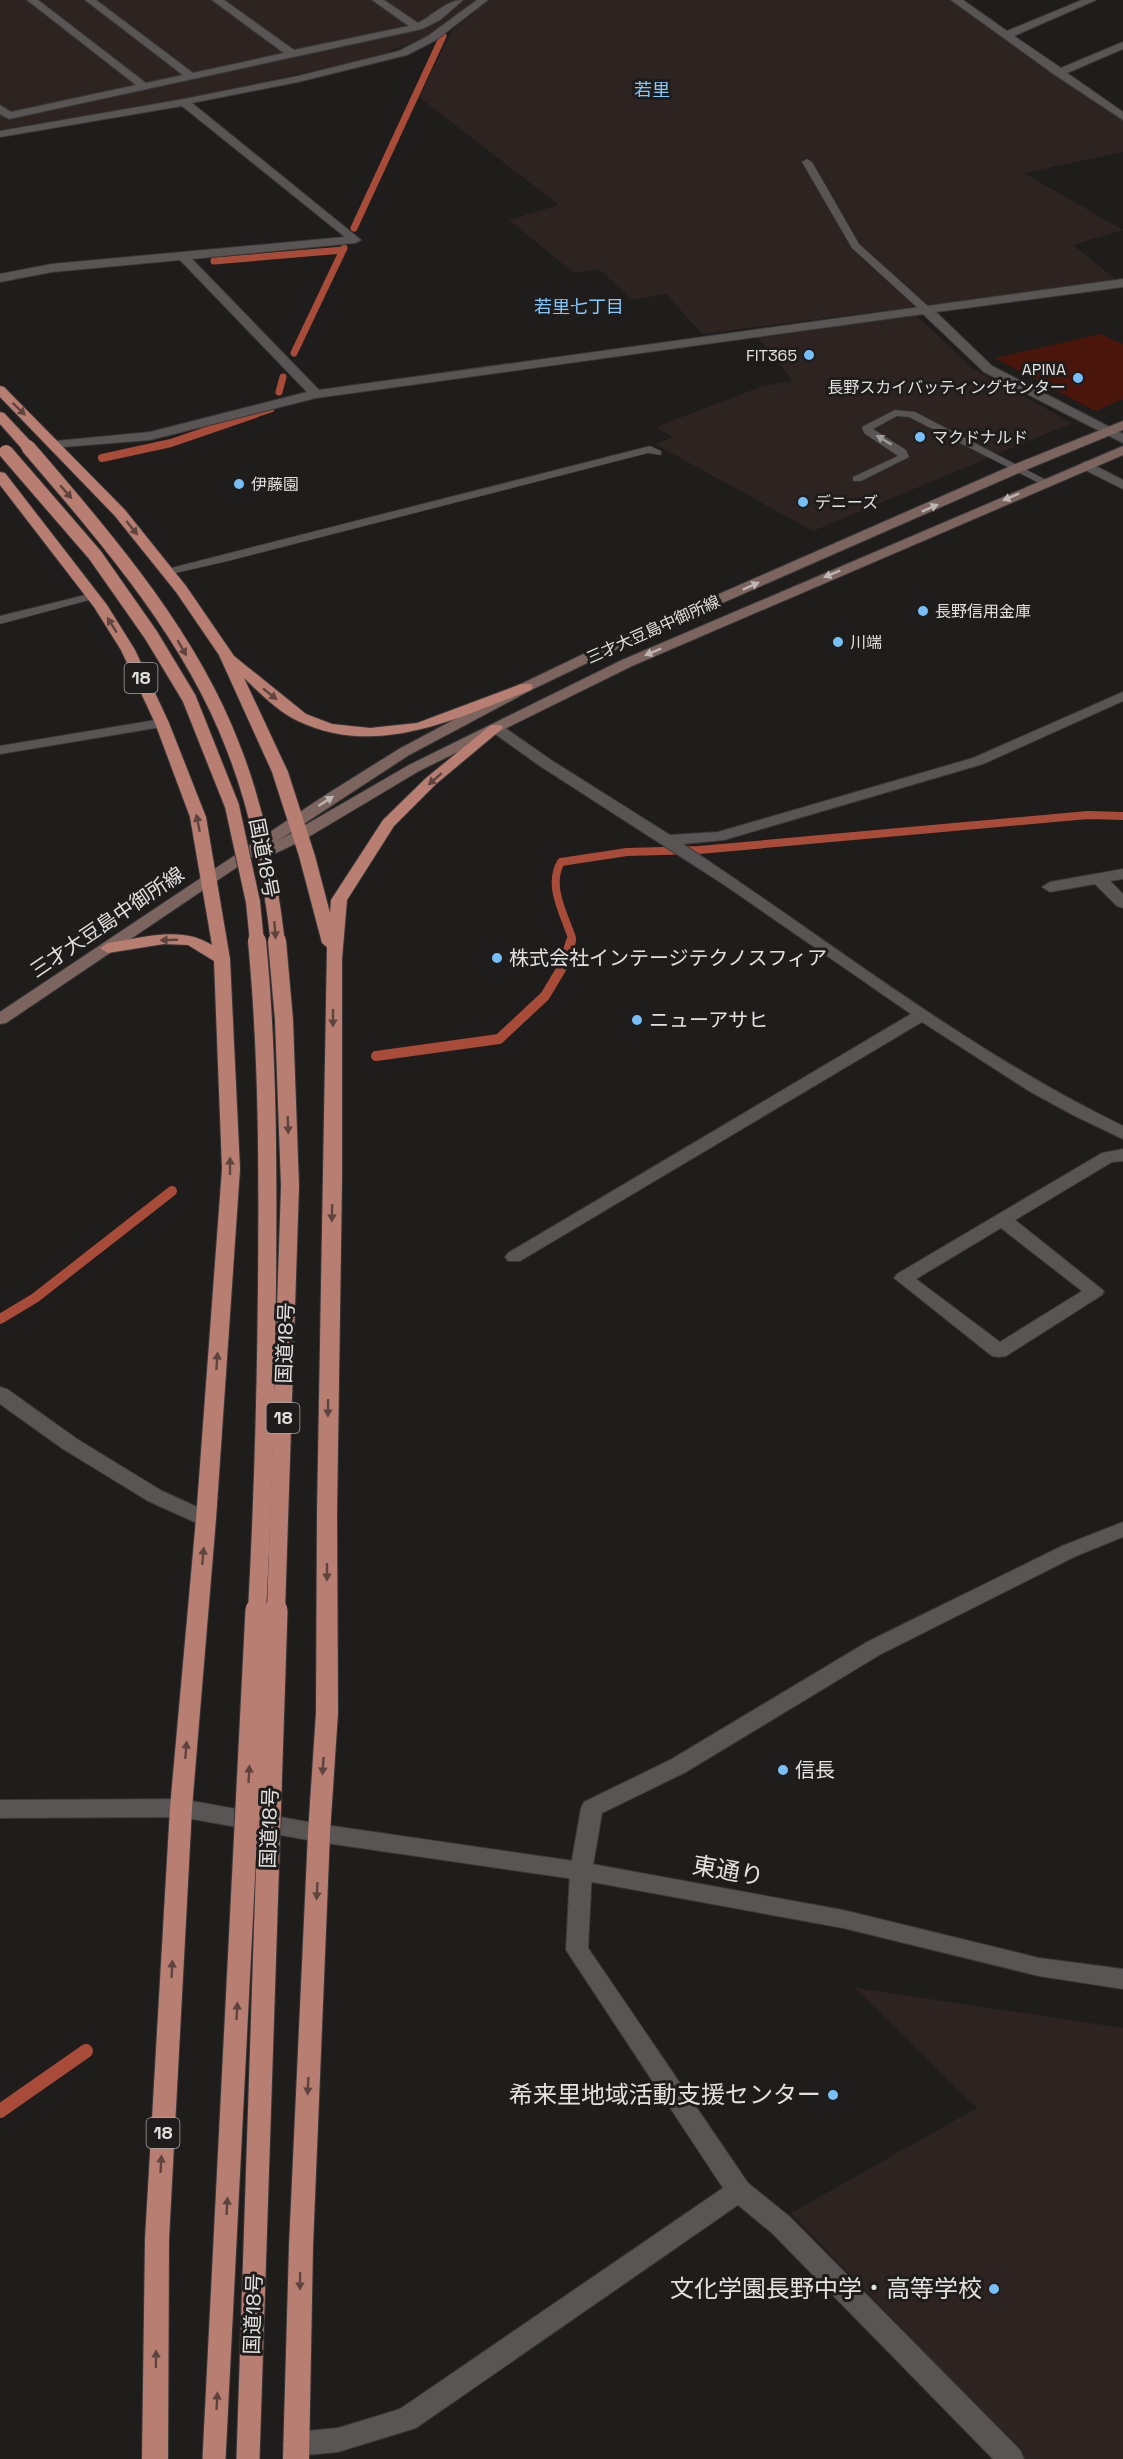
<svg xmlns="http://www.w3.org/2000/svg" width="1123" height="2459" font-family="'Space Grotesk','Noto Sans JP',sans-serif">
	<style>
		.built { fill: #2d2422 }
		.green { fill: #4a150b }
		.lines { fill: none; stroke-linecap: round; stroke-linejoin: round }
		.stream-far3 { stroke: #a84b39; stroke-width: 7 }
		.stream-far2 { stroke: #a84b39; stroke-width: 8 }
		.stream-far1 { stroke: #a84b39; stroke-width: 10 }
		.stream { stroke: #a84b39; stroke-width: 14 }
		.service-casing { stroke: #393737; stroke-width: 1 }
		.minor-casing { stroke: #393737; stroke-width: 2 }
		.tertiary-casing { stroke: #393737; stroke-width: 2 }
		.secondary-casing { stroke: #393737; stroke-width: 2 }
		.trunk-casing { stroke: #393737; stroke-width: 2 }
		.service { fill: #585554; fill-rule: evenodd }
		.minor { fill: #585554; fill-rule: evenodd }
		.tertiary { fill: #585554; fill-rule: evenodd }
		.secondary { fill: #7c655f; fill-rule: evenodd }
		.trunk { fill: #b97e72; fill-rule: evenodd }
		.trunk-bridge-far2-casing { stroke: #393737; stroke-width: 16; stroke-linecap: butt }
		.trunk-bridge-far1-casing { stroke: #393737; stroke-width: 20; stroke-linecap: butt }
		.trunk-bridge-casing { stroke: #393737; stroke-width: 25; stroke-linecap: butt }
		.trunk-bridge-far2 { stroke: #b97e72; stroke-width: 14 }
		.trunk-bridge-far1 { stroke: #b97e72; stroke-width: 18 }
		.trunk-bridge { stroke: #b97e72; stroke-width: 23 }
		.oneway { fill: #5d443e }
		.oneway2 { fill: #9d9b9a }
		.oneway3 { fill: #beb6b3 }
		.poi-dot { fill: #77bff7; stroke: #1f1d1c; stroke-width: 2 }
		.labels { text-anchor: middle; stroke-width: 6; stroke-linejoin: round; paint-order: stroke }
		.far-poi-label { font-size: 16px; fill: #e2e1e0; stroke: #1f1d1c; text-anchor: start }
		.far-street-label { font-size: 16px; fill: #e2e1e0; stroke: #1f1d1c }
		.far-quarter-label { font-size: 18px; fill: #85c7fb; stroke: #1f1d1c }
		.far-neighbourhood-label { font-size: 18px; fill: #85c7fb; stroke: #1f1d1c }
		.shield { fill: #1f1d1c; stroke: #a8a6a5; stroke-width: 1.5 }
		.shield-label { font-size: 18px; font-weight: bold; fill: #e2e1e0 }
		.street-label { font-size: 20px; fill: #e2e1e0; stroke: #1f1d1c }
		.poi-label { font-size: 20px; fill: #e2e1e0; stroke: #1f1d1c; text-anchor: start }
		.near-street-label { font-size: 24px; fill: #e2e1e0; stroke: #1f1d1c }
		.near-poi-label { font-size: 24px; fill: #e2e1e0; stroke: #1f1d1c; text-anchor: end }
	</style>
	<rect width="100%" height="100%" fill="#1f1d1c"/>
	<g class="built">
		<path d="M0 0H479L427 36 373 58 182 99 0 130Z"/>
		<path d="M489 0H952L1123 121V152L1024 173 1123 230 1073 245 1118 281 702 334 666 294 632 300 599 269 574 273 509 220 559 205 419 97 453 29Z"/>
		<path d="M916 315 972 368 1072 423 813 531 655 444 673 437 656 427 763 386 793 381 758 338Z"/>
		<path d="M855 1988 1123 2028V2459H1026L791 2213 977 2108Z"/>
	</g>
	<path class="green" d="M1100 334 1123 344V399L1095 411 995 358Z"/>
	<g class="lines">
		<g class="stream-far3">
			<path d="M354 228 443 36"/>
			<path d="M214 261 343 250 344 248"/>
			<path d="M294 353 343 250"/>
			<path d="M279 392 283 377"/>
			<path d="M250 416 271 409"/>
		</g>
		<g class="stream-far2">
			<path d="M102 458 171 443 255 414"/>
			<path d="M570 943 572 938C564 914 547 885 561 862L627 852 699 850 1088 815 1123 816"/>
		</g>
		<g class="stream-far1">
			<path d="M376 1056 499 1039 545 996 563 966 571 941"/>
			<path d="M0 1319 35 1298 172 1191"/>
		</g>
		<path class="stream" d="M0 2111 86 2051"/>
		<defs>
			<g id="service">
				<path d="M807 159 812 162 859 244 929 307V311H921L852 248 802 162Z"/>
				<path d="M895 410 915 412 1050 482 1045 485 1041 484 909 417 897 416 873 429 906 450 909 457 861 481H853V477L898 456 864 433 862 427Z"/>
				<path d="M650 446 661 451V455L648 453 228 561 167 575 161 572 163 570Z"/>
				<path d="M93 593 97 594V598L0 624V616Z"/>
			</g>
			<g id="minor">
				<path d="M27 0H38L146 83 183 75 85 0H96L193 73 284 53 212 0H224L294 50 409 26 372 0H384L418 23C434 15 446 0 463 0L440 20 422 29 9 119 0 114V105L11 112 136 85Z"/>
				<path d="M477 0H488L436 40 407 55 298 82 192 103 361 240 355 243 192 259 319 390 1123 279V287L936 312 992 366 1123 434V443L984 372 923 314 316 398 150 440 51 448 50 445 56 441 150 432 307 392 180 260 52 272 0 282V274L52 264 345 237 182 106 0 137V131L184 99 298 76 399 51 428 36Z"/>
				<path d="M951 0H963L1007 31 1082 0H1096L1014 36 1061 68 1123 42V49L1067 73 1123 112V120L1055 75Z"/>
				<path d="M1086 461 1123 480V489L1081 468 1079 465Z"/>
				<path d="M1123 692V701L983 764 724 840 683 844C828 939 966 1050 1123 1126V1139L1073 1115 1029 1091 922 1022 520 1261H508L505 1257 508 1253 911 1014 726 886 540 766 491 731 489 728 491 725H501L551 760 670 835 718 832 973 758Z"/>
				<path d="M162 719 167 720 169 723 167 726 0 754V746Z"/>
				<path d="M1123 869V879L1110 881 1123 894V908L1117 906 1095 884 1050 892 1042 887 1050 882Z"/>
				<path d="M1123 1149V1161L1112 1162 1015 1220 1104 1291 1102 1295 1006 1356 999 1357 992 1356 894 1278 897 1274 1102 1153ZM1001 1228 1082 1291 1000 1342 916 1279Z"/>
				<path d="M0 1387 7 1389 77 1439 162 1491 213 1514 216 1519 213 1524 206 1526 199 1524 148 1501 63 1449 0 1404Z"/>
				<path d="M1123 1522V1537L1076 1556 881 1654 686 1772 602 1813 592 1871 588 1948 748 2183 790 2217 1020 2450 1024 2459H993L772 2233 738 2205 416 2428 338 2452 296 2456 287 2453 283 2444 287 2435 296 2432 338 2428 400 2409 723 2188 566 1950 570 1871 581 1808 584 1802 670 1760 867 1642 1062 1546Z"/>
			</g>
			<path id="tertiary" d="M181 1799 319 1824 581 1862 843 1910 1039 1958 1123 1969V1989L1039 1976 843 1928 581 1880 319 1842 181 1817 0 1818V1800Z"/>
			<path id="secondary" d="M1123 421V430L1023 471 606 654 531 690 409 755 276 842 409 765 622 660 1123 446V455L632 666 419 771 305 839 268 857 262 859 255 855 6 1023 0 1024V1012L327 794 399 749 521 684 596 648 1013 465Z"/>
			<g id="trunk">
				<path d="M0 386 4 387 125 510 186 586 234 656 306 714 332 724 370 728 417 723 521 684H531L533 687 531 690C456 718 378 759 298 721 278 712 260 693 244 678L288 772 315 856 330 913 331 900 383 820 426 778 491 725H501L503 728 436 784 394 826 347 900 342 959V1181L337 1513 338 1713 330 1833 313 2246 309 2459H283L289 2246 308 1833 316 1713 317 1513 327 947 322 943 299 856 272 772 219 655 176 592 115 516 0 397Z"/>
				<path d="M0 412 4 413 33 444 34 447 33 450H23L0 424Z"/>
				<path d="M0 472 5 473 107 605 135 650 169 723 206 817 230 959 240 1169 216 1519 192 1808 169 2239 168 2459H142L145 2239 170 1808 196 1519 222 1169 214 961 188 945 164 944 108 953 100 948 108 943C143 938 180 925 212 945L190 817 155 723 121 650 94 607 0 485Z"/>
			</g>
		</defs>
		<use href="#service" class="service-casing"/>
		<use href="#minor" class="minor-casing"/>
		<use href="#tertiary" class="tertiary-casing"/>
		<use href="#secondary" class="secondary-casing"/>
		<use href="#trunk" class="trunk-casing"/>
		<use href="#service" class="service"/>
		<use href="#minor" class="minor"/>
		<use href="#tertiary" class="tertiary"/>
		<use href="#secondary" class="secondary"/>
		<use href="#trunk" class="trunk"/>
		<defs>
			<g id="trunk-bridge-far2">
				<path d="M28 447C106 538 190 634 233 747 258 810 270 876 278 943"/>
				<path d="M6 452 95 555 151 635 189 698 232 806 253 902 257 943"/>
			</g>
			<g id="trunk-bridge-far1">
				<path d="M257 941C268 1056 268 1171 267 1285 266 1394 263 1503 257 1611"/>
				<path d="M276 1611 290 1186 284 1020 277 941"/>
			</g>
			<g id="trunk-bridge">
				<path d="M214 2459 257 1610"/>
				<path d="M248 2459 276 1610"/>
			</g>
		</defs>
		<use href="#trunk-bridge-far2" class="trunk-bridge-far2-casing"/>
		<use href="#trunk-bridge-far1" class="trunk-bridge-far1-casing"/>
		<use href="#trunk-bridge" class="trunk-bridge-casing"/>
		<use href="#trunk-bridge-far2" class="trunk-bridge-far2"/>
		<use href="#trunk-bridge-far1" class="trunk-bridge-far1"/>
		<use href="#trunk-bridge" class="trunk-bridge"/>
	</g>
	<defs><path id="oneway-solid" d="M-6-.8H1V-3.2L6.5 0L1 3.2V.8H-6Z" transform="scale(1.5)"/></defs>
	<g class="oneway">
		<use href="#oneway-solid" transform="translate(19 409) rotate(44)"/>
		<use href="#oneway-solid" transform="translate(66 492) rotate(49)"/>
		<use href="#oneway-solid" transform="translate(132 528) rotate(51)"/>
		<use href="#oneway-solid" transform="translate(112 625) rotate(-122)"/>
		<use href="#oneway-solid" transform="translate(182 648) rotate(60)"/>
		<use href="#oneway-solid" transform="translate(270 694) rotate(39)"/>
		<use href="#oneway-solid" transform="translate(435 779) rotate(139)"/>
		<use href="#oneway-solid" transform="translate(198 823) rotate(-101)"/>
		<use href="#oneway-solid" transform="translate(275 930) rotate(85)"/>
		<use href="#oneway-solid" transform="translate(169 940) rotate(178)"/>
		<use href="#oneway-solid" transform="translate(333 1018) rotate(90)"/>
		<use href="#oneway-solid" transform="translate(288 1125) rotate(88)"/>
		<use href="#oneway-solid" transform="translate(230 1166) rotate(-90)"/>
		<use href="#oneway-solid" transform="translate(332 1213) rotate(91)"/>
		<use href="#oneway-solid" transform="translate(217 1361) rotate(-86)"/>
		<use href="#oneway-solid" transform="translate(328 1408) rotate(91)"/>
		<use href="#oneway-solid" transform="translate(203 1556) rotate(-85)"/>
		<use href="#oneway-solid" transform="translate(327 1572) rotate(90)"/>
		<use href="#oneway-solid" transform="translate(186 1750) rotate(-85)"/>
		<use href="#oneway-solid" transform="translate(323 1766) rotate(94)"/>
		<use href="#oneway-solid" transform="translate(249 1774) rotate(-87)"/>
		<use href="#oneway-solid" transform="translate(317 1891) rotate(93)"/>
		<use href="#oneway-solid" transform="translate(172 1969) rotate(-87)"/>
		<use href="#oneway-solid" transform="translate(237 2011) rotate(-87)"/>
		<use href="#oneway-solid" transform="translate(308 2086) rotate(93)"/>
		<use href="#oneway-solid" transform="translate(161 2164) rotate(-87)"/>
		<use href="#oneway-solid" transform="translate(227 2206) rotate(-87)"/>
		<use href="#oneway-solid" transform="translate(300 2281) rotate(91)"/>
		<use href="#oneway-solid" transform="translate(156 2359) rotate(-89)"/>
		<use href="#oneway-solid" transform="translate(217 2401) rotate(-87)"/>
	</g>
	<use class="oneway2" href="#oneway-solid" transform="translate(884 440) rotate(-149)"/>
	<g class="oneway3">
		<use href="#oneway-solid" transform="translate(1011 497) rotate(157)"/>
		<use href="#oneway-solid" transform="translate(930 508) rotate(-24)"/>
		<use href="#oneway-solid" transform="translate(832 574) rotate(157)"/>
		<use href="#oneway-solid" transform="translate(751 586) rotate(-24)"/>
		<use href="#oneway-solid" transform="translate(653 652) rotate(157)"/>
		<use href="#oneway-solid" transform="translate(326 801) rotate(-33)"/>
	</g>
	<g class="poi-dot">
		<circle cx="809" cy="355" r="6"/>
		<circle cx="1078" cy="378" r="6"/>
		<circle cx="920" cy="437" r="6"/>
		<circle cx="239" cy="484" r="6"/>
		<circle cx="803" cy="502" r="6"/>
		<circle cx="923" cy="611" r="6"/>
		<circle cx="838" cy="642" r="6"/>
		<circle cx="497" cy="958" r="6"/>
		<circle cx="637" cy="1020" r="6"/>
		<circle cx="783" cy="1770" r="6"/>
		<circle cx="833" cy="2095" r="6"/>
		<circle cx="994" cy="2289" r="6"/>
	</g>
	<g class="labels">
		<g class="far-poi-label">
			<text x="797" y="361" text-anchor="end">FIT365</text>
			<text x="1066" y="375" text-anchor="end">APINA<tspan x="1066" dy="18">長野スカイバッティングセンター</tspan></text>
			<text x="932" y="443">マクドナルド</text>
			<text x="251" y="490">伊藤園</text>
			<text x="815" y="508">デニーズ</text>
			<text x="935" y="617">長野信用金庫</text>
			<text x="850" y="648">川端</text>
		</g>
		<g class="far-street-label">
			<text transform="translate(653 629) rotate(-24)" y="6">三才大豆島中御所線</text>
		</g>
		<g class="far-quarter-label">
			<text x="652" y="96">若里</text>
		</g>
		<g class="far-neighbourhood-label">
			<text x="579" y="313">若里七丁目</text>
		</g>
		<g class="shield">
			<rect x="124.5" y="663" width="33" height="30" rx="4.5"/>
			<rect x="266.5" y="1403" width="33" height="30" rx="4.5"/>
			<rect x="146.5" y="2118" width="33" height="30" rx="4.5"/>
		</g>
		<g class="shield-label">
			<text x="141" y="684">18</text>
			<text x="283" y="1424">18</text>
			<text x="163" y="2139">18</text>
		</g>
		<g class="street-label">
			<text transform="translate(264 858) rotate(79)" y="7">国道18号</text>
			<text transform="translate(107 922) rotate(-34)" y="7">三才大豆島中御所線</text>
			<text transform="translate(285 1343) rotate(-88)" y="7">国道18号</text>
			<text transform="translate(269 1828) rotate(-88)" y="7">国道18号</text>
			<text transform="translate(253 2314) rotate(-88)" y="7">国道18号</text>
		</g>
		<g class="poi-label">
			<text x="509" y="965">株式会社インテージテクノスフィア</text>
			<text x="649" y="1027">ニューアサヒ</text>
			<text x="795" y="1777">信長</text>
		</g>
		<g class="near-street-label">
			<text transform="translate(728 1871) rotate(10)" y="8">東通り</text>
		</g>
		<g class="near-poi-label">
			<text x="821" y="2103">希来里地域活動支援センター</text>
			<text x="982" y="2297">文化学園長野中学・高等学校</text>
		</g>
	</g>
</svg>
